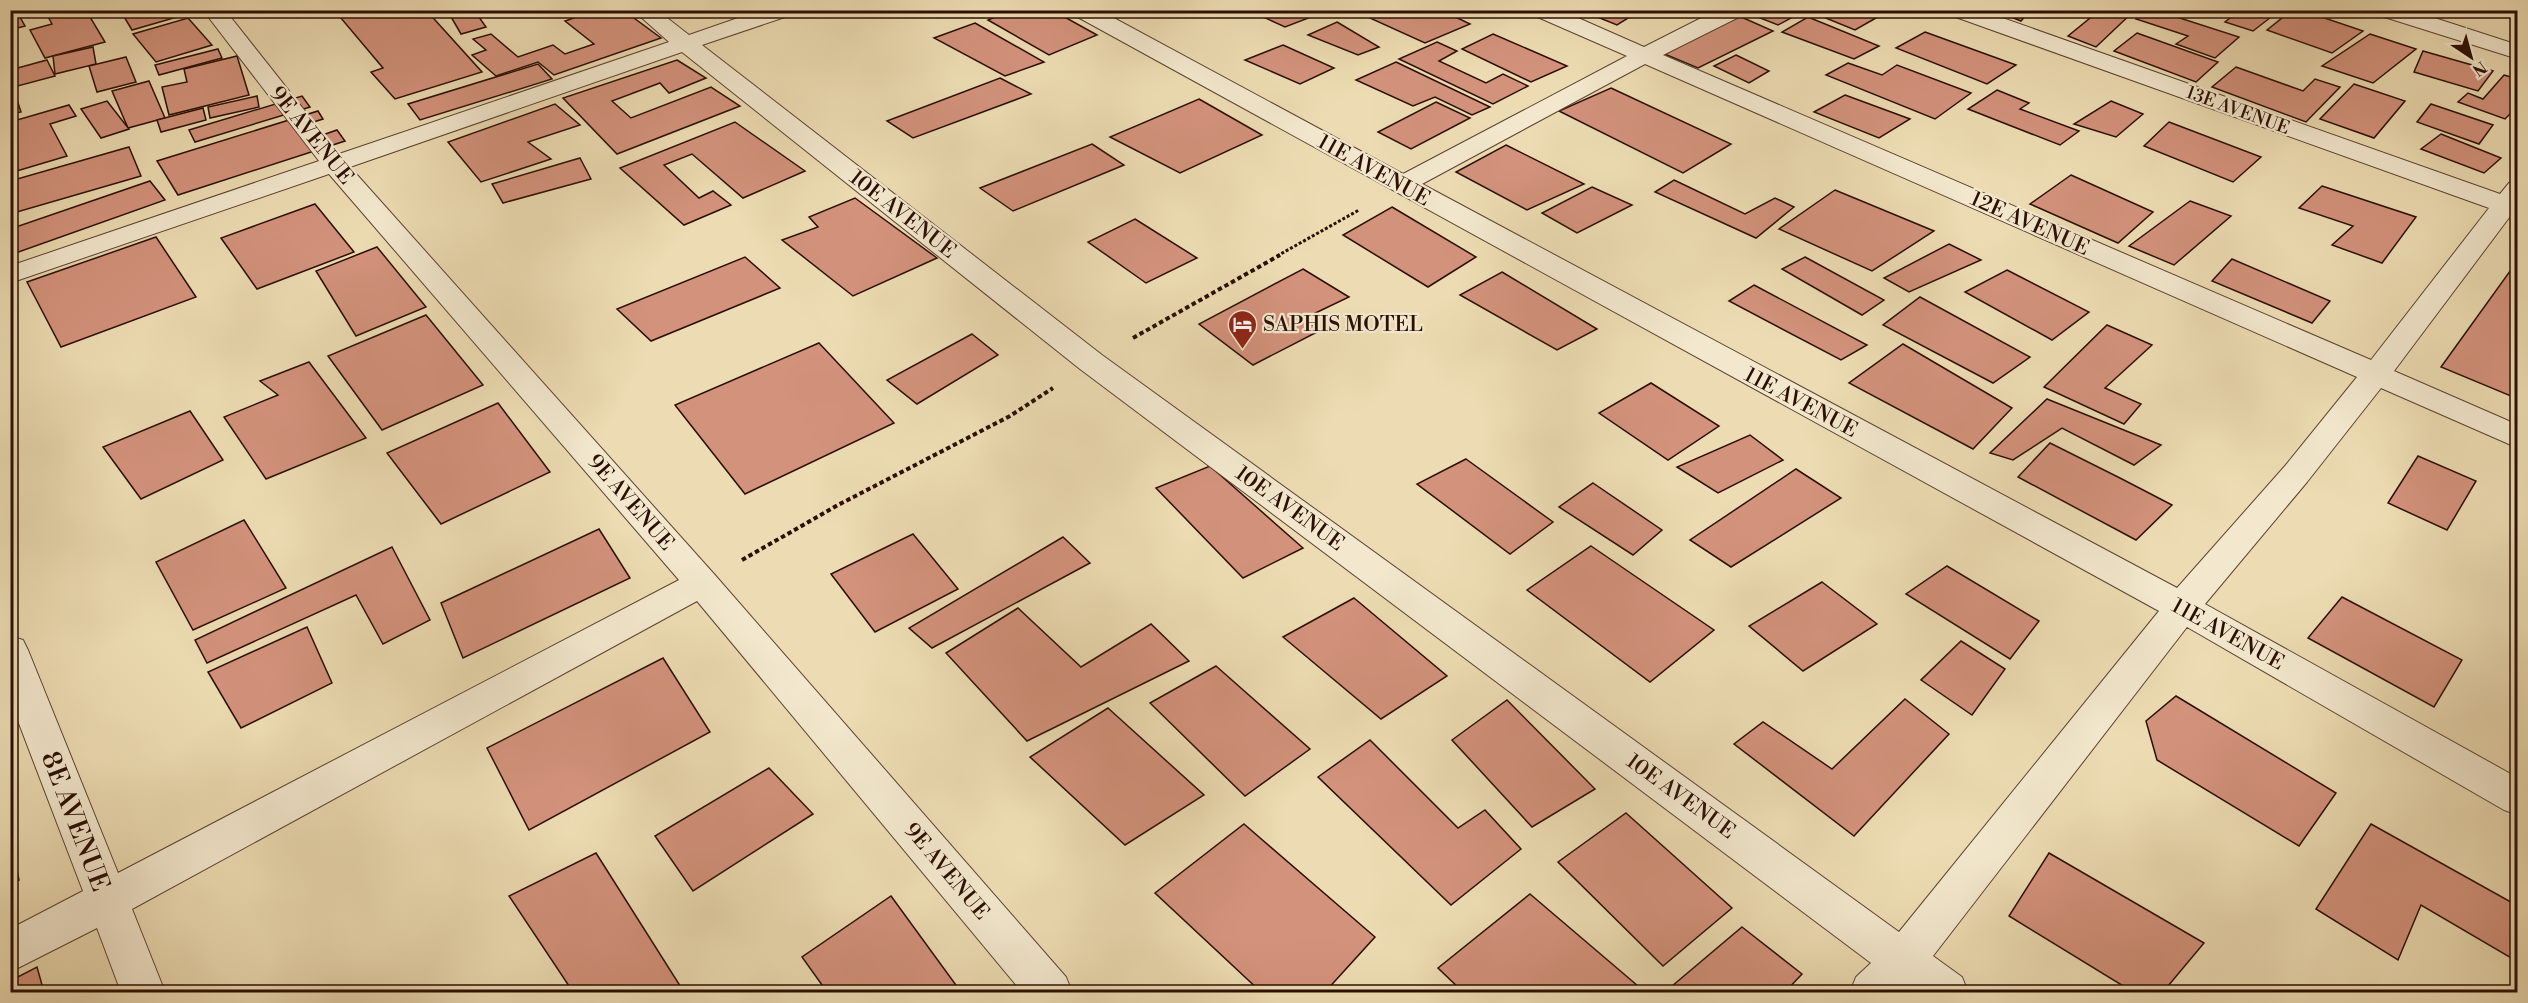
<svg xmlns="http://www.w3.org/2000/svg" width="2528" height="1003" font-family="'Libre Bodoni',serif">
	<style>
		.building { fill: #d3927c; stroke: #2b0f03; stroke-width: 1.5 }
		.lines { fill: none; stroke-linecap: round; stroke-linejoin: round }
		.minor-casing { stroke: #5c422f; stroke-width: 2 }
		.path-far1 { stroke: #2b0f03; stroke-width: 3; stroke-dasharray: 3 2; stroke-linecap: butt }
		.path { stroke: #2b0f03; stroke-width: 4; stroke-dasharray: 4.5 3; stroke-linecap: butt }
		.minor { fill: #f3e8ce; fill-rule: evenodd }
		.labels { text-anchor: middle; stroke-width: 4.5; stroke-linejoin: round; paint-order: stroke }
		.far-street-label { font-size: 18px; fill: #2b0f03; stroke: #f3e8ce }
		.street-label { font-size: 21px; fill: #2b0f03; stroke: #f3e8ce }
		.poi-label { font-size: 21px; fill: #2b0f03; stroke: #f3e8ce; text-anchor: start }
		.near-street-label { font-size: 26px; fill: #2b0f03; stroke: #f3e8ce }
	</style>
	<rect width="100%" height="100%" fill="#eddcb3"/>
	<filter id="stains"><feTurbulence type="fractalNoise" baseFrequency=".00333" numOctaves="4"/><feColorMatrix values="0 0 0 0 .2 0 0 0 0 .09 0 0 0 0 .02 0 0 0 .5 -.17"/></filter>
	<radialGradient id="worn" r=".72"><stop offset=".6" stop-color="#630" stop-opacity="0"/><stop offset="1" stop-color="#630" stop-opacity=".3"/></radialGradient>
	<g class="building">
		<path d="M10 10H16L25 26 10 30Z"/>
		<path d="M57 10H94L87 12 105 42 45 58 30 30 52 24 46 13Z"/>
		<path d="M120 10H197L198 11 132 30Z"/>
		<path d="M364 10H426L482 72 395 99 371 72 383 68 340 17Z"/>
		<path d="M447 10H474L486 27 461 34Z"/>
		<path d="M477 10H504L483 17Z"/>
		<path d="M597 10H623L661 38 554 75 538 62 496 76 472 55 486 50 473 39 491 34 518 57 553 45 565 54 594 44 565 21Z"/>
		<path d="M1011 10H1052L1097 35 1049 55 988 20Z"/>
		<path d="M1248 10H1310L1319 14 1285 27Z"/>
		<path d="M1368 10H1441L1470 24 1425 43 1361 14Z"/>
		<path d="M1580 10H1641L1617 25Z"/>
		<path d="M1748 10H1806L1778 25 1745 12Z"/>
		<path d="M1806 10H1873L1883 14 1855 30Z"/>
		<path d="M1994 10H2030L2021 21Z"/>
		<path d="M2100 10H2135L2096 47 2068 36Z"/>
		<path d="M2146 10H2155L2239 37 2215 58 2176 44 2188 36 2136 19Z"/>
		<path d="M2240 10H2280L2253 31 2225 22Z"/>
		<path d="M2292 10H2301L2363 31 2332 53 2267 30Z"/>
		<path d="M1739 16 1773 31 1698 68 1662 53Z"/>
		<path d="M1808 17 1879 46 1854 59 1782 32Z"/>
		<path d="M188 18 212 45 156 62 133 34Z"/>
		<path d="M1337 22 1379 47 1358 55 1308 35Z"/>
		<path d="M975 23 1044 62 1005 76 934 38Z"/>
		<path d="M1925 32 2016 65 1987 84 1896 48Z"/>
		<path d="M2137 33 2218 62 2196 82 2114 51Z"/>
		<path d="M1493 34 1567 66 1531 82 1462 49Z"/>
		<path d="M2370 34 2416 49 2373 83 2322 66Z"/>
		<path d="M1437 42 1457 51 1439 61 1486 83 1503 74 1528 86 1493 104 1399 59Z"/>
		<path d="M1283 45 1334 68 1300 84 1245 60Z"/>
		<path d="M93 47 96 64 55 74 53 56Z"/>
		<path d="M218 49 222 58 159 75 155 65Z"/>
		<path d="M2423 51 2493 71 2478 91 2414 72Z"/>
		<path d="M1736 55 1769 71 1749 83 1714 66Z"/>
		<path d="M237 56 249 95 169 115 162 87 187 82 184 69Z"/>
		<path d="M126 57 136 82 97 92 89 66Z"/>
		<path d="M47 60 55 76 14 87 10 80V70Z"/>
		<path d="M677 60 706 78 669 93 660 83 612 101 631 118 711 87 740 106 617 154 563 98Z"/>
		<path d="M1396 62 1490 107 1472 115 1435 97 1413 106 1356 80Z"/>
		<path d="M1848 63 1882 75 1897 65 1971 93 1935 119 1826 75Z"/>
		<path d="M538 64 552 79 420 120 408 104Z"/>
		<path d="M2236 67 2303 91 2315 79 2340 87 2306 122 2212 87Z"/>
		<path d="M2504 75 2518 79V106L2505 119 2458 102 2468 93 2483 99Z"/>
		<path d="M1000 78 1031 94 913 138 887 121Z"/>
		<path d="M10 79 21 112 10 114Z"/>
		<path d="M149 81 165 118 128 128 112 91Z"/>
		<path d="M2354 84 2405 101 2374 138 2320 119Z"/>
		<path d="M1611 88 1731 144 1683 173 1559 111Z"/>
		<path d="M1997 90 2029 103 2020 109 2079 131 2060 145 1968 109Z"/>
		<path d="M1845 95 1910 119 1879 138 1814 112Z"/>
		<path d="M257 96 259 107 210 118 208 107Z"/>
		<path d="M302 96 310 107 195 142 189 130Z"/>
		<path d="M1199 99 1262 135 1180 173 1110 137Z"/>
		<path d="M107 101 129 129 101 138 81 109Z"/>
		<path d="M2111 101 2143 114 2116 137 2074 124Z"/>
		<path d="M1436 102 1470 118 1411 149 1378 132Z"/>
		<path d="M555 104 580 125 528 142 551 159 481 182 448 142Z"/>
		<path d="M2431 104 2493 125 2479 144 2417 122Z"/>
		<path d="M69 105 76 116 50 124 67 156 10 173V122Z"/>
		<path d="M203 108 206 120 161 132 157 120Z"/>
		<path d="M318 111 323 119 301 126 311 139 337 130 345 141 178 195 157 161Z"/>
		<path d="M735 122 805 171 743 198 692 154 664 165 699 198 713 191 731 205 684 225 620 168Z"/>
		<path d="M2169 122 2261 157 2233 182 2144 146Z"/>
		<path d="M2441 134 2501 158 2484 173 2421 149Z"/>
		<path d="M1092 144 1124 165 1013 211 980 188Z"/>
		<path d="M1506 145 1584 184 1527 210 1456 172Z"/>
		<path d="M129 147 141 176 10 214V181Z"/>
		<path d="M580 158 591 179 503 203 492 184Z"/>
		<path d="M2071 175 2153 212 2118 243 2030 204Z"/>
		<path d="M1674 180 1745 214 1775 198 1794 207 1756 238 1655 192Z"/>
		<path d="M150 181 165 200 10 255V229Z"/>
		<path d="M2322 186 2416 217 2382 263 2332 245 2353 226 2299 208Z"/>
		<path d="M1592 187 1632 205 1577 233 1542 213Z"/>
		<path d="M1835 190 1934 231 1872 271 1779 229Z"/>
		<path d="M855 198 937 258 853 296 782 240 818 227 809 217Z"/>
		<path d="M2190 201 2231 216 2174 265 2129 246Z"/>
		<path d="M315 204 354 252 257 289 221 238Z"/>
		<path d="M1392 207 1476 257 1428 287 1343 235Z"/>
		<path d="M1135 219 1197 258 1146 283 1088 242Z"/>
		<path d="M156 237 196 297 61 347 27 282Z"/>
		<path d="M1949 244 1981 260 1909 292 1884 278Z"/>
		<path d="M377 247 426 307 356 336 316 271Z"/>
		<path d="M745 257 780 288 651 341 617 309Z"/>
		<path d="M1805 257 1884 300 1862 315 1782 269Z"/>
		<path d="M2232 259 2330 301 2312 323 2212 281Z"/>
		<path d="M2518 260V399L2441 367Z"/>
		<path d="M1303 269 1349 297 1305 318 1319 331 1253 365 1199 324Z"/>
		<path d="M2007 270 2089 312 2052 340 1965 292Z"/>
		<path d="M1502 272 1597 329 1557 350 1460 295Z"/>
		<path d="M1754 285 1867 345 1841 360 1729 301Z"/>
		<path d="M1920 297 2030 357 1993 383 1883 325Z"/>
		<path d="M426 315 483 385 382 430 328 356Z"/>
		<path d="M2107 325 2152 345 2105 388 2141 404 2124 424 2044 387Z"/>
		<path d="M972 334 998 355 917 404 887 380Z"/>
		<path d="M819 343 894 423 745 494 675 405Z"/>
		<path d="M1903 344 2012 408 1973 449 1849 383Z"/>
		<path d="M309 362 366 438 266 479 224 417 278 395 260 381Z"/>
		<path d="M1651 383 1719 426 1668 460 1599 413Z"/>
		<path d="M2047 399 2161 445 2134 465 2062 428 2013 460 1990 453Z"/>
		<path d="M498 403 550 472 441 524 387 453Z"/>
		<path d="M190 411 223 460 141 499 103 447Z"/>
		<path d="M1750 435 1783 460 1718 493 1677 467Z"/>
		<path d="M2050 443 2120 478 2172 505 2136 540 2018 477Z"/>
		<path d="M2418 456 2476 481 2447 530 2388 503Z"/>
		<path d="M1466 459 1553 522 1510 554 1417 484Z"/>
		<path d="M1210 466 1303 548 1243 578 1156 488Z"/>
		<path d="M1796 469 1841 498 1731 567 1690 540Z"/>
		<path d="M1593 483 1662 530 1633 555 1559 507Z"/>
		<path d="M244 520 286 588 193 630 156 562Z"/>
		<path d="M599 529 630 578 463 658 441 603Z"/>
		<path d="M913 534 958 589 875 632 831 574Z"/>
		<path d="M1063 537 1090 563 932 648 909 628Z"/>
		<path d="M1591 546 1714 630 1650 682 1527 590Z"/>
		<path d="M392 547 430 620 383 644 356 595 207 663 195 640Z"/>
		<path d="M1947 566 2039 621 2010 659 1906 594Z"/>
		<path d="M1822 582 1877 624 1803 671 1749 626Z"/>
		<path d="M2342 597 2462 660 2434 707 2308 638Z"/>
		<path d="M1354 598 1447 676 1381 719 1283 637Z"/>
		<path d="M1018 608 1081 667 1151 624 1189 661 1027 741 946 653Z"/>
		<path d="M307 627 332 683 241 728 208 672Z"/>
		<path d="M1961 641 2005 669 1972 715 1921 680Z"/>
		<path d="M663 658 710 732 529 830 487 748Z"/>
		<path d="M1216 666 1310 749 1245 796 1150 703Z"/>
		<path d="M2176 696 2336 793 2299 846 2157 760 2146 721Z"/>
		<path d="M1905 699 1949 734 1854 836 1734 744 1763 722 1832 769Z"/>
		<path d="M1507 700 1595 789 1532 827 1452 740Z"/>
		<path d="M1108 708 1204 795 1125 845 1030 757Z"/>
		<path d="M1370 740 1458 828 1485 810 1521 849 1451 905 1318 777Z"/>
		<path d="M769 768 813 814 693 891 655 836Z"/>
		<path d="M1626 813 1732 908 1663 966 1558 862Z"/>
		<path d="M1244 824 1375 937 1325 992H1261L1155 893Z"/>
		<path d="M2371 824 2518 906V962L2421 905 2398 960 2316 909Z"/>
		<path d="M10 840 19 880 10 885Z"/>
		<path d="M596 853 684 992H573L509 896Z"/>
		<path d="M2049 853 2204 943 2163 992H2133L2009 916Z"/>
		<path d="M1530 894 1645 992H1463L1438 968Z"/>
		<path d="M891 896 961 992H827L802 957Z"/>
		<path d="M1742 927 1802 974 1785 992H1665Z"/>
		<path d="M37 967 44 992H10V981Z"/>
	</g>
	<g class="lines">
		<defs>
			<g id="minor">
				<path d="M203 10H225L339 154 669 42 633 10H657L689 35 761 10H793L791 15 702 45 1102 355 1899 932 2159 611 1074 15 1072 10H1099L1403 174 1627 56 1533 15 1531 10H1560L1644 47 1717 10H1745L1743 15 1663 55 2371 360 2489 208 1950 15 1948 10H1980L2500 194 2509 183 2518 180V217L2511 215 2394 371 2518 425V448L2381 388 2307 482 2205 604 2518 778V815L2504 810 2187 627 1933 956 1962 977 1968 992H1911L1906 989 1902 992H1850L1856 977 1871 963 1080 369 682 52 350 167 714 574 1066 977 1072 992H1022L697 601 132 909 165 992H121L97 928 10 972V929L83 891 10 700V636L23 640 28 650 118 873 679 580 329 174 10 283V266L319 161ZM1645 64 2357 377 2285 466 2177 588 1422 184Z"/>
				<path d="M2376 10H2410L2518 45V59L2378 15Z"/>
			</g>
		</defs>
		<use href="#minor" class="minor-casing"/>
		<path class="path-far1" d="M1277 256 1359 210"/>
		<g class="path">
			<path d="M1133 338 1280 255"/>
			<path d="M742 560 838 505 1010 416 1053 388"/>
		</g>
		<use href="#minor" class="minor"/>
	</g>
	<defs>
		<symbol id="hotel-pin" viewBox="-11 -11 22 30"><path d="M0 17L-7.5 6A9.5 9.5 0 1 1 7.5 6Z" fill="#8f2418" stroke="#f3e8ce"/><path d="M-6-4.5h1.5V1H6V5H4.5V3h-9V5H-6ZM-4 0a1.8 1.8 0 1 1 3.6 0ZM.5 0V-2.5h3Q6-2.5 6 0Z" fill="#fff"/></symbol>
	</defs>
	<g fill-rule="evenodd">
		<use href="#hotel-pin" x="1226" y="308" width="33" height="45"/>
	</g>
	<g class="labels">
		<g class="far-street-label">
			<text transform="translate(2238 110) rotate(20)" y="6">13E AVENUE</text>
		</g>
		<g class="street-label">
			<text transform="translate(312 135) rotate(51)" y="7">9E AVENUE</text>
			<text transform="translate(1374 170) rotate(29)" y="7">11E AVENUE</text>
			<text transform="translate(903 214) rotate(38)" y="7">10E AVENUE</text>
			<text transform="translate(2030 223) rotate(24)" y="7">12E AVENUE</text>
			<text transform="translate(1801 402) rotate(28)" y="7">11E AVENUE</text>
			<text transform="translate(631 502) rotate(49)" y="7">9E AVENUE</text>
			<text transform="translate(1290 508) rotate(36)" y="7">10E AVENUE</text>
			<text transform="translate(2228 634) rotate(29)" y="7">11E AVENUE</text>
			<text transform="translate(1681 796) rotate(36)" y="7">10E AVENUE</text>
			<text transform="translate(947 871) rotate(50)" y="7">9E AVENUE</text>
		</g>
		<g class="poi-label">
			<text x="1263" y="331">SAPHIS MOTEL</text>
		</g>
		<g class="near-street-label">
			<text transform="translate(76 821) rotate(69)" y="9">8E AVENUE</text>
		</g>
	</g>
	<rect width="2528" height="1003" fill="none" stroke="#eddcb3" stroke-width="36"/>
	<rect x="12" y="12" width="2504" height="979" fill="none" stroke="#2b0f03" stroke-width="3"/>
	<rect x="18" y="18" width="2492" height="967" fill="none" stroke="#2b0f03" stroke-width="1.5"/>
	<g transform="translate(2471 57) rotate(144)" stroke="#f3e8ce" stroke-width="4.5" paint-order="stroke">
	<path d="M0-4.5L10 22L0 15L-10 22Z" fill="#2b0f03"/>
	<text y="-9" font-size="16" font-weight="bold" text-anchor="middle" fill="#2b0f03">N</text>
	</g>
	<rect width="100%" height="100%" filter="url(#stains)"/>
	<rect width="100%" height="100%" fill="url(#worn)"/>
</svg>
